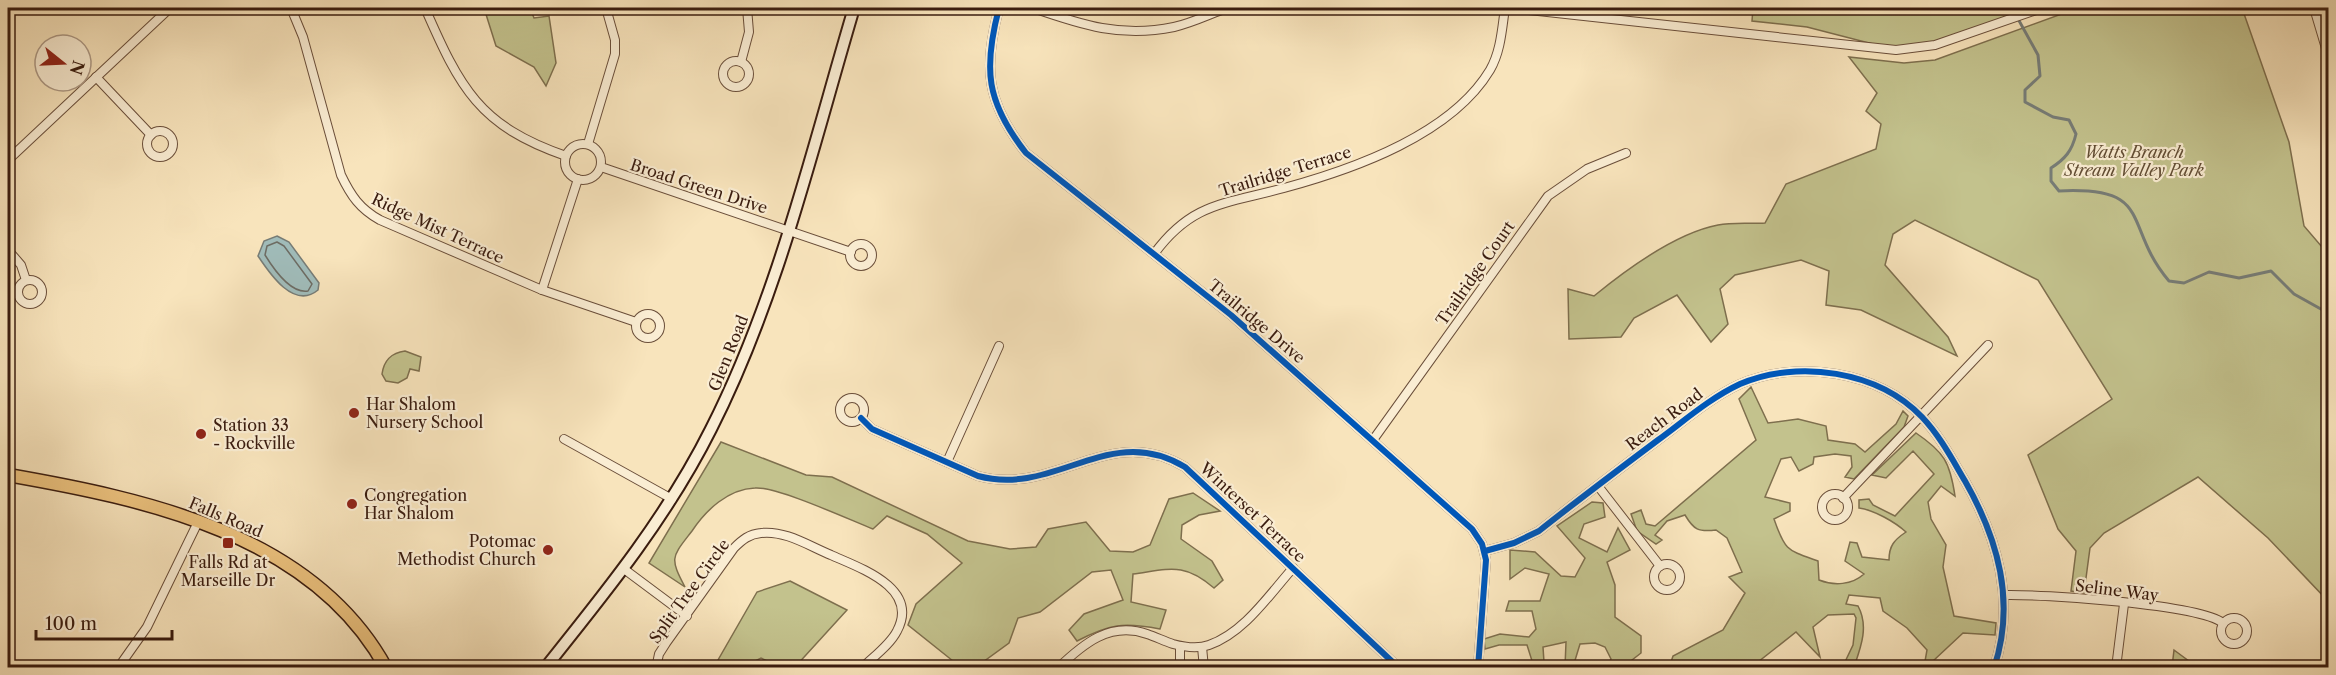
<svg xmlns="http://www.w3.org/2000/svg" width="2336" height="675" font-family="'Libre Caslon Text',serif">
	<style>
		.green { fill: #c3c28d; stroke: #7e6f4e; stroke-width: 1.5 }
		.water { fill: #a0bcba; stroke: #777c76; stroke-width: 1.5 }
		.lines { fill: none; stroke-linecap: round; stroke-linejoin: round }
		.shore { stroke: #6d6c64; stroke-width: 1.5 }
		.stream { stroke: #777c76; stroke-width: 3 }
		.street-casing { stroke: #6a4e3a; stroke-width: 10 }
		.secondary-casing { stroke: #3a1c0f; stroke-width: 14 }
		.primary-casing { stroke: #3a1c0f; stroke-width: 15 }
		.street { stroke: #faedd3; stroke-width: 8 }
		.secondary { stroke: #faedd3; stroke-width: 10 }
		.primary { stroke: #ecc27e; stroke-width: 12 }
		.cycleway-casing { stroke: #faedd3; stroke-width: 10 }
		.cycleway { stroke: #0057b8; stroke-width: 6 }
		.poi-dot { fill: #8f2418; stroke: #faedd3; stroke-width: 2 }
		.labels { text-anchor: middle; stroke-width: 4.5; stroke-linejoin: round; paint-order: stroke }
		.park-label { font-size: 16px; font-style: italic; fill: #634e35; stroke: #faedd3 }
		.street-label { font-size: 16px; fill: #3a1c0f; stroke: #faedd3 }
		.poi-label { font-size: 16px; fill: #3a1c0f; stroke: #faedd3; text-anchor: start }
	</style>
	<rect width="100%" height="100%" fill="#f8e4bc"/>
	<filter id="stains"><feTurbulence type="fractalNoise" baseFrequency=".00333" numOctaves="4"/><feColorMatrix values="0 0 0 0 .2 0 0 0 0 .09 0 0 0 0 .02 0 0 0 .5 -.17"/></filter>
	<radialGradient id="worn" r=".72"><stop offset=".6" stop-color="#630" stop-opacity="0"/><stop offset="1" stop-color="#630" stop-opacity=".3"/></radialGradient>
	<g class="green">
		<path d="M484 8H530L534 18 549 16 556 63 546 86 534 67 496 46Z"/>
		<path d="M1753 8H2042L1935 45 1896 50 1807 27 1752 21Z"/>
		<path d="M2078 8H2242L2289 142 2304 226 2328 254V601L2268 538 2198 477 2104 533 2090 548 2084 593 2071 591 2076 551 2058 529 2028 455 2112 399 2038 280 1915 220 1893 234 1885 265 1948 337 1957 356 1861 310 1826 305 1829 271 1801 260 1735 275 1720 289 1728 324 1711 342 1677 295 1634 318 1621 337 1569 339 1568 289 1594 296C1627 269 1676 233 1718 225 1733 222 1750 224 1765 223L1786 184 1876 149 1881 124 1866 111 1877 93 1849 57 1904 63 1935 60Z"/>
		<path d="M405 351 421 357 419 371 410 369 407 378 398 383 386 381 382 374C384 360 391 353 405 351Z"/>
		<path d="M1751 387 1768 423 1798 419 1826 426 1828 440 1855 444 1865 452 1896 424 1903 411 1908 416 1904 427 1854 479 1845 477 1852 467 1851 456 1835 454 1814 457 1813 464 1799 471 1791 457 1781 459 1765 497 1790 503V511L1774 519C1785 551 1787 550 1818 561L1819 580C1834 586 1852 585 1864 574L1845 561 1850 542 1857 543 1862 557 1889 560C1889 546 1894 540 1906 532 1895 522 1874 510 1859 508V500L1869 499 1873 505 1895 516 1934 474 1913 451 1886 478 1872 475 1916 433C1944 452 1950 462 1955 496L1941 486 1928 502 1931 519 1946 545 1943 567 1954 616 1996 623 1995 635 1963 633 1933 661 1938 667H1924L1927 650 1907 628 1883 611 1880 598 1849 595 1846 604 1858 606C1869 626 1861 647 1854 667L1843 666 1853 645 1856 618 1854 614 1828 615 1813 627 1820 657 1796 632 1758 662 1760 667H1646L1649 664 1663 666 1671 662 1673 656 1723 630 1745 593 1729 577 1742 572 1727 538 1716 530C1698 532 1694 530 1685 515L1667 521 1655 535 1662 540 1656 544 1637 531 1631 514 1641 510 1646 524 1655 526 1756 440 1739 399Z"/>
		<path d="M721 442 806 475 832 477 968 541 1010 549 1036 547 1048 529 1086 522 1110 551 1133 552 1150 545 1169 499 1193 493 1220 511 1199 515 1182 525 1181 539 1212 561 1223 580 1214 588C1184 562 1170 569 1133 574L1131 602 1166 610 1160 629C1123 622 1110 624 1077 641L1069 630 1084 614 1123 600 1111 570 1092 572 1040 612 1018 618 1009 643 976 667H947L953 661 908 625 916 604 962 563 927 534 887 516 873 529C850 520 776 486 755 488 728 489 706 510 692 531 672 557 669 557 685 587L649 563Z"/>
		<path d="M1592 502 1603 503 1605 517 1584 524 1579 538 1607 552 1618 528 1630 550 1607 562 1615 585V617L1641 636V653L1627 664 1637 667H1606L1611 659 1605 647 1595 643 1580 644 1573 667H1565L1566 642 1543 647 1544 662 1533 664 1527 645H1499L1485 649 1484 639 1500 634 1529 637 1536 629 1532 611H1506L1509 601H1540L1549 574 1525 568 1510 579V550L1535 552 1561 576 1575 577 1585 558 1557 526Z"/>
		<path d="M790 581 847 610 795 667H780L761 658 743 667H714L757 592Z"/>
		<path d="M2174 650 2197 667H2172Z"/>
	</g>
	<path class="water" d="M277 236 289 242 319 283 318 290C294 310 270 274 258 256L264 241Z"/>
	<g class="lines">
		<path class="shore" d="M277 242 284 246 312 284 308 291C290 294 273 268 265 255L267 246Z"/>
		<path class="stream" d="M2012 8 2038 55 2040 76 2025 90V102L2053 117 2069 120 2076 134C2072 151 2065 159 2051 168V181L2059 191C2156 186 2122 226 2169 281L2184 283 2209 272 2239 278 2271 271 2294 294 2328 313"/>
		<defs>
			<g id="street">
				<path d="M291 8 303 37 341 175C351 196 360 209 380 220L542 290 636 322"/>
				<path d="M425 8C460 88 479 126 566 156"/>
				<path d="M999 8C983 69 986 102 1026 153L1231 315 1472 529 1482 544 1486 560 1478 668"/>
				<path d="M1033 8C1082 25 1121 38 1174 27 1192 23 1210 14 1227 8"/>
				<path d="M1510 8 1896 50 1935 45 2042 8"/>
				<path d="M2314 8 2328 55"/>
				<circle cx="736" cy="74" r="13"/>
				<path d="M741 62 749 32 747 8"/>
				<path d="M96 77 151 135"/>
				<circle cx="160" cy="144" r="13"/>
				<circle cx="583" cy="162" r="18"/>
				<path d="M588 144 615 54V40L606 8"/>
				<path d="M8 160 170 8"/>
				<path d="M601 167 851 252"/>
				<circle cx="861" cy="255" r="11"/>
				<path d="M8 250 21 265 26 280"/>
				<path d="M1154 254C1192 202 1226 204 1284 188 1354 169 1451 135 1490 70 1501 51 1502 28 1505 8"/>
				<circle cx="30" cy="292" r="12"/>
				<path d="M542 290 578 179"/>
				<circle cx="648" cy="326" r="12"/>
				<circle cx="852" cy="410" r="12"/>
				<path d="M861 418 872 429 978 476C1056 497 1109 421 1185 467L1399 668"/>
				<path d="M564 439 672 499"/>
				<path d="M1373 440 1548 196 1587 169 1626 153"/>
				<path d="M947 462 999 346"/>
				<path d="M1598 486 1660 566"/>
				<circle cx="1835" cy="507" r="13"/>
				<path d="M1843 498 1988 345"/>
				<path d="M1485 551 1514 543 1539 531C1578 500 1618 470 1658 440 1684 421 1710 398 1740 384 1798 359 1878 371 1922 417 1940 436 1952 459 1965 481 1998 539 2016 602 1994 668"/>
				<circle cx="1667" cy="577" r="13"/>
				<path d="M624 569 687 616"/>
				<path d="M2004 595C2041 594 2198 604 2223 623"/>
				<circle cx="2234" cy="631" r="13"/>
				<path d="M1180 646V668"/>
				<path d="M1202 647 1204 668"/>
				<path d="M118 668 147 627 198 522"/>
				<path d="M656 668 659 654 666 643 734 548C742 540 749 534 761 533 785 530 809 546 831 555 860 568 920 588 897 631 890 645 873 657 862 668"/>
				<path d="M1058 668C1083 644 1110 621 1147 634 1156 637 1164 641 1173 644 1184 647 1198 649 1209 645 1244 633 1269 595 1293 568"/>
				<path d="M2116 668 2124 604"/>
			</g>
			<path id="secondary" d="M545 668C606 592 667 517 711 429 778 297 812 149 854 8"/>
			<path id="primary" d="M8 475C145 499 313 534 386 668"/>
		</defs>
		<use href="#street" class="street-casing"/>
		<use href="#secondary" class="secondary-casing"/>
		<use href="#primary" class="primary-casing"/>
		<use href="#street" class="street"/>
		<use href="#secondary" class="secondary"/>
		<use href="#primary" class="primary"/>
		<defs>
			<g id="cycleway">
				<path d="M999 8C983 69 986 102 1026 153L1231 315 1472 529 1482 544 1486 560 1478 668"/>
				<path d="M861 418 872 429 978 476C1056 497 1109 421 1185 467L1399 668"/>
				<path d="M1485 551 1514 543 1539 531C1578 500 1618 470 1658 440 1684 421 1710 398 1740 384 1798 359 1878 371 1922 417 1940 436 1952 459 1965 481 1998 539 2016 602 1994 668"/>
			</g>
		</defs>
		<use href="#cycleway" class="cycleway-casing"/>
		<use href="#cycleway" class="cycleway"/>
	</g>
	<g class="poi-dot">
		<circle cx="354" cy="413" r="6"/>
		<circle cx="201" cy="434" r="6"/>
		<circle cx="352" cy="504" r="6"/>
		<rect x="222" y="537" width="12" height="12" rx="3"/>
		<circle cx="548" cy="550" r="6"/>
	</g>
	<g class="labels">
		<g class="park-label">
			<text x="2134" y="158">Watts Branch<tspan x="2134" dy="18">Stream Valley Park</tspan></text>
		</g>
		<g class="street-label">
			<text transform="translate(1285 171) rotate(-17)" y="6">Trailridge Terrace</text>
			<text transform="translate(699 186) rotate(18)" y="6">Broad Green Drive</text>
			<text transform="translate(438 228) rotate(25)" y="6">Ridge Mist Terrace</text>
			<text transform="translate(1475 273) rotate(-55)" y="6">Trailridge Court</text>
			<text transform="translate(1257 321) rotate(40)" y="6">Trailridge Drive</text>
			<text transform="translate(728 353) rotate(-68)" y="6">Glen Road</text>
			<text transform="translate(1664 419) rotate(-37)" y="6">Reach Road</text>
			<text transform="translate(1253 512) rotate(43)" y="6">Winterset Terrace</text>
			<text transform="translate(226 517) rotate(23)" y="6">Falls Road</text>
			<text transform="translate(2117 590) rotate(7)" y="6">Seline Way</text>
			<text transform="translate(689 591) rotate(-54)" y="6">Split Tree Circle</text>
		</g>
		<g class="poi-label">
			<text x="366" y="410">Har Shalom<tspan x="366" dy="18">Nursery School</tspan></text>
			<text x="213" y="431">Station 33<tspan x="213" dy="18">- Rockville</tspan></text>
			<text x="364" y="501">Congregation<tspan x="364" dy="18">Har Shalom</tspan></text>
			<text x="536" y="547" text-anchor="end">Potomac<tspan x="536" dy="18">Methodist Church</tspan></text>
			<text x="228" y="568" text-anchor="middle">Falls Rd at<tspan x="228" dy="18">Marseille Dr</tspan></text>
		</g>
	</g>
	<rect width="2336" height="675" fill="none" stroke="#f8e4bc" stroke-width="30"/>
	<rect x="9" y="9" width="2318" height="657" fill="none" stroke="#3a1c0f" stroke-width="3"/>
	<rect x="15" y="15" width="2306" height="645" fill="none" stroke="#3a1c0f" stroke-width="1.5"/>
	<g transform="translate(63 63) rotate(108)"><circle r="28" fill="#faedd3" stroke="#ad9985" stroke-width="1.5"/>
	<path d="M0-4.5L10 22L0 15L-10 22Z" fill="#8f2418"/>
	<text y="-9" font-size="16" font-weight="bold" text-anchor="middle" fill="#3a1c0f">N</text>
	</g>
	<path d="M36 630v9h136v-9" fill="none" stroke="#3a1c0f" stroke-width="3"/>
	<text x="45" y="630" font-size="18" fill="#3a1c0f" stroke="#faedd3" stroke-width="4.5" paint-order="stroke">100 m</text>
	<rect width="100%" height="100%" filter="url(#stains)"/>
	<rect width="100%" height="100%" fill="url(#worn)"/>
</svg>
